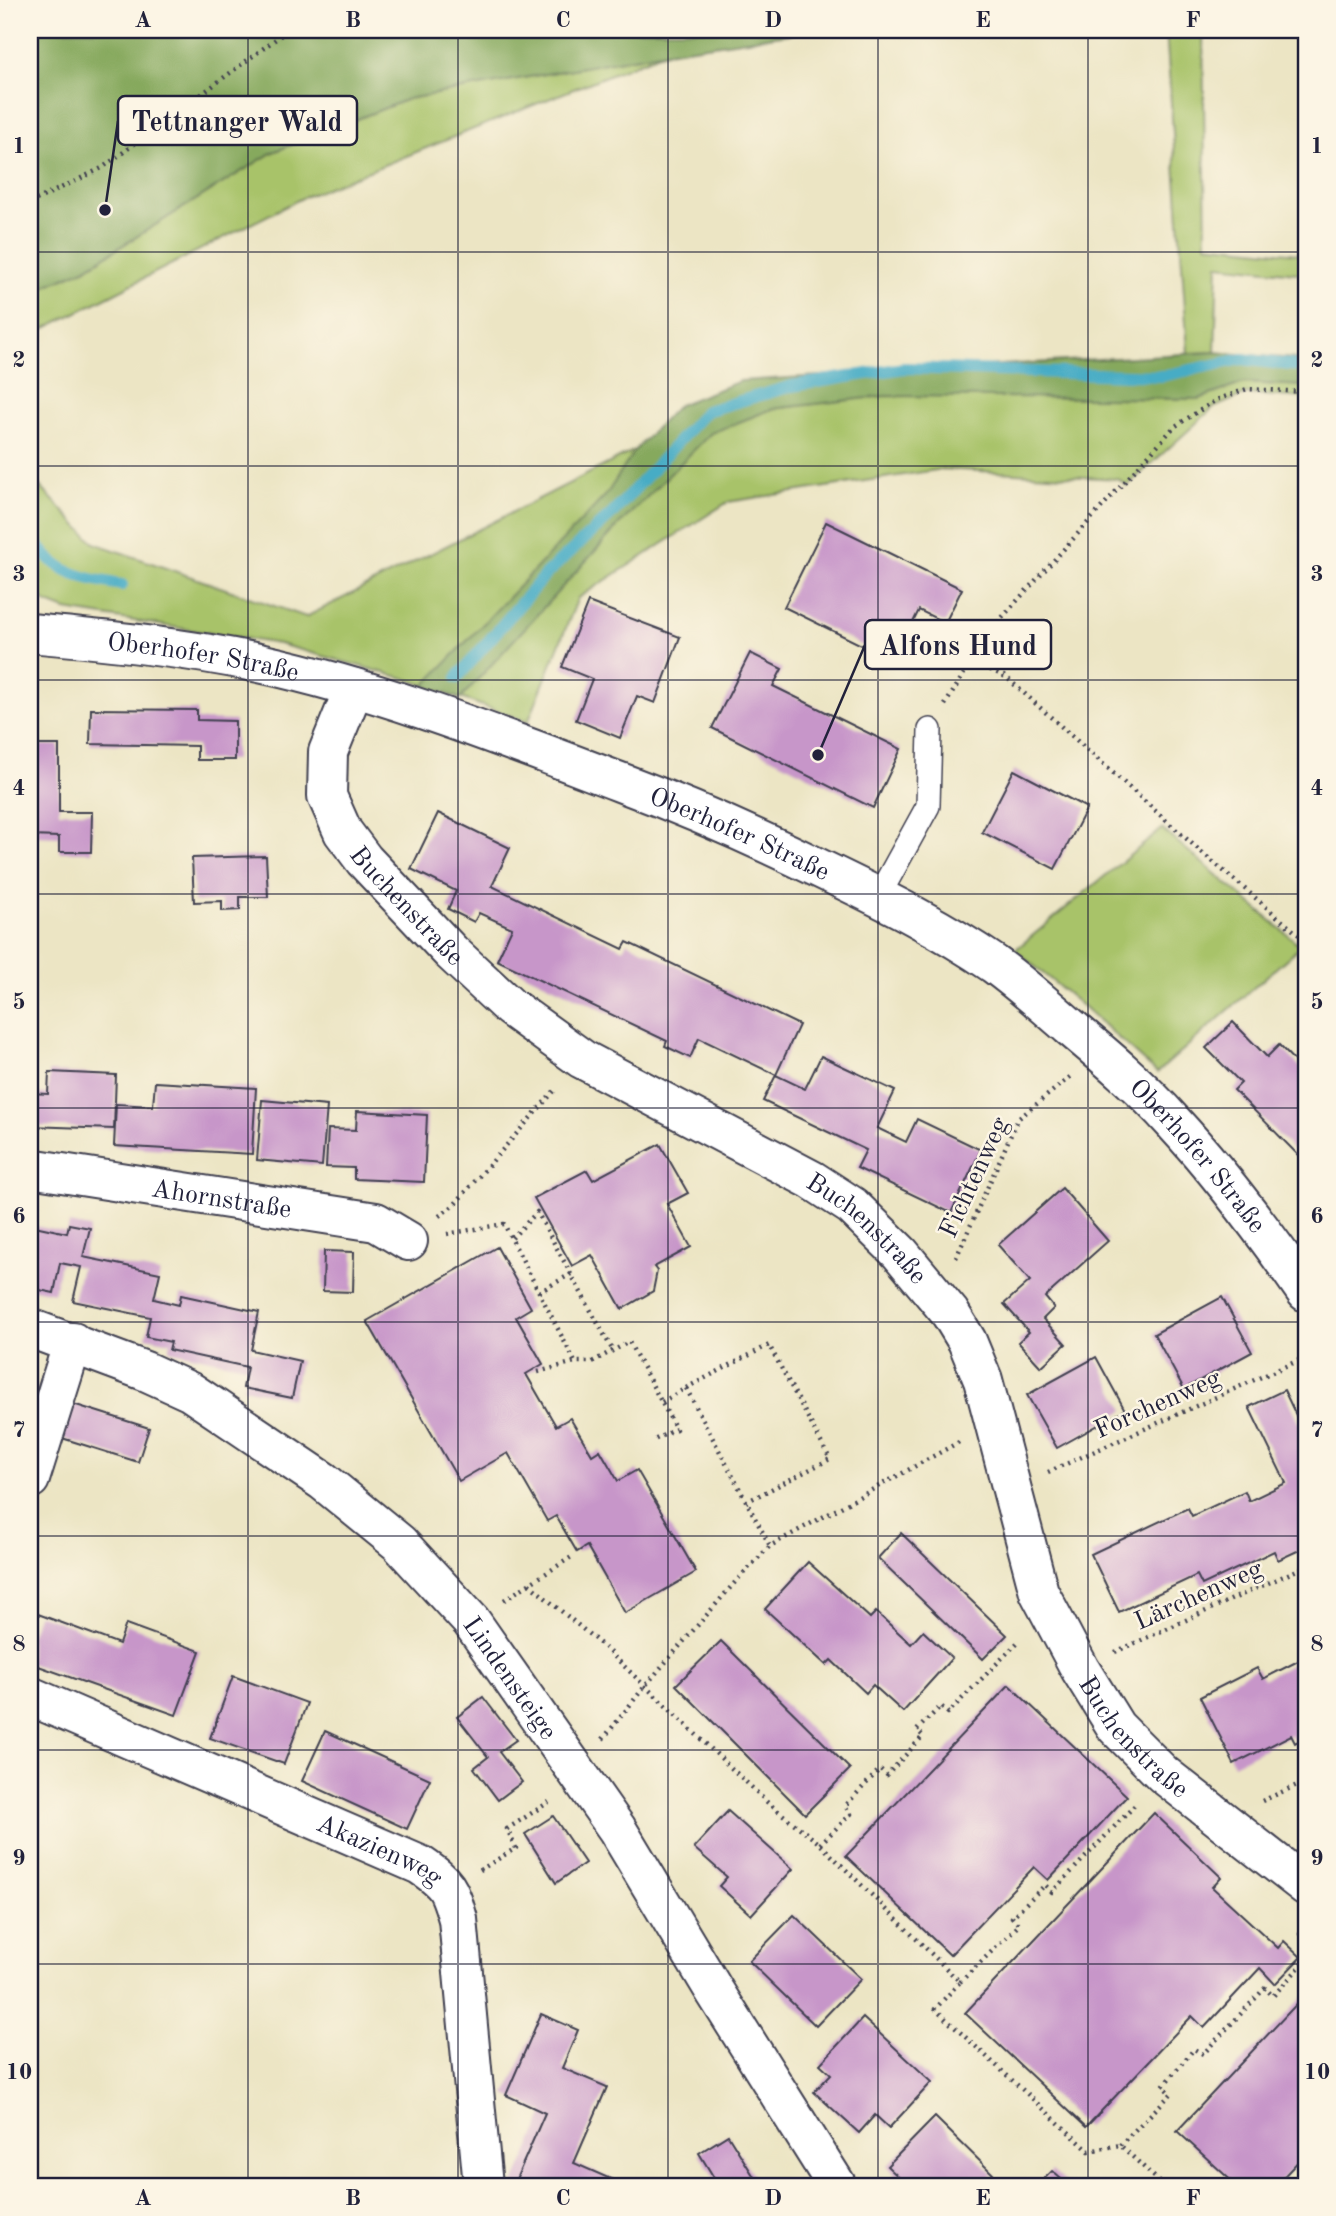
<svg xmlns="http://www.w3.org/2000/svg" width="1336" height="2216" font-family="'Old Standard TT',serif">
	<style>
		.green { fill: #a8c369; stroke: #657252; stroke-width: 2 }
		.forest { fill: #86a95d; stroke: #54664c; stroke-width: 2 }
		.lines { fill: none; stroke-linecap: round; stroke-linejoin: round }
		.stream { stroke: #46acc5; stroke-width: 12 }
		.building { fill: #c796c9 }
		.lane-casing { stroke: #403f50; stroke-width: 26 }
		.street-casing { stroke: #403f50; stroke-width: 42 }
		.path { stroke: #403f50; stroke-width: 4.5; stroke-dasharray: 2 5; stroke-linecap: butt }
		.lane { stroke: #fff; stroke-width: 23 }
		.street { stroke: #fff; stroke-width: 38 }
		.grid { fill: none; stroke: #22223b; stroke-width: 2; stroke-opacity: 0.55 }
		.labels { text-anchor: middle; stroke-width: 5; stroke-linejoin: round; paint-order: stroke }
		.street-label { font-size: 26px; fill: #22223b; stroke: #fcf5e5 }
		.leader { fill: none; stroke: #22223b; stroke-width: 2.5 }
		.callout-dot { fill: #22223b; stroke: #fcf5e5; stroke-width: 2.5 }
		.callout { fill: #fcf5e5; stroke: #22223b; stroke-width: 2.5 }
		.callout-label { font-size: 28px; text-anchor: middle; font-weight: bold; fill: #22223b }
		.neatline { fill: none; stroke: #22223b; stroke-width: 2.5 }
		.grid-label { font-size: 23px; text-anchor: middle; font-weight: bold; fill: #22223b }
	</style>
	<rect width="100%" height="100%" fill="#fcf5e5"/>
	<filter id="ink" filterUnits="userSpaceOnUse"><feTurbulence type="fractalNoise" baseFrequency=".0143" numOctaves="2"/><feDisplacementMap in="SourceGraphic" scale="14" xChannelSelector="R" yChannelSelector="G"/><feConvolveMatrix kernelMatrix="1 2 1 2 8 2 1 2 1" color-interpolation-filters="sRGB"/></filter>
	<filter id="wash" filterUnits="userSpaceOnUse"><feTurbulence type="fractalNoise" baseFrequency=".00686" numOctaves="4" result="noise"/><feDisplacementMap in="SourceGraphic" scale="28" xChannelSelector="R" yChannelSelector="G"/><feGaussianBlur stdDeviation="1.57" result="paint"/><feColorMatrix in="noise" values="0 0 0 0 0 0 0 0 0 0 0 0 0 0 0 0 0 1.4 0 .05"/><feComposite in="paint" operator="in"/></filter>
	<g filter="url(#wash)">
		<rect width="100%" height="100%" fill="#ece5c4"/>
		<g class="green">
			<path d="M1166 30H1203L1206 244 1306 255V274L1218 265 1215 352 1188 353Z"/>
			<path d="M666 52 304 197 30 336V293L86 268 273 152 408 99Z"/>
			<path d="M1244 383 1306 386V398L1246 394 1213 408 1127 486 1118 479 943 469 728 502 578 598 528 722 407 679 279 644 66 610 45 602 30 588V476L94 543 306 617 635 450 710 433 772 409 887 395 1199 399Z"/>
			<path d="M1162 829 1301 946 1157 1073 1085 1008 1015 950Z"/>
		</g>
		<g class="forest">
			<path d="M30 30H815L666 52 408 99 273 152 86 268 30 293Z"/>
			<path d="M1215 352 1306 360V386L1244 383 1199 399 886 396 772 409 711 433 618 526 460 699 424 686 606 495 635 450 678 405 740 381Z"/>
		</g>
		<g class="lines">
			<g class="stream">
				<path d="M30 535C37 543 43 554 52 561 71 577 98 581 122 585"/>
				<path d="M457 678 545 575 613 513 706 411 792 386 904 368 1162 376 1242 359 1306 367"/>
			</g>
		</g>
		<g id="blocks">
			<g class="building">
				<path d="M826 522 962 589 945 623 919 610 894 661 784 607Z"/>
				<path d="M588 602 680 637 655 703 637 696 620 738 576 720 592 679 562 667Z"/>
				<path d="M750 653 782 669 773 686 901 749 873 808 712 728Z"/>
				<path d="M91 709 197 710V720L235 721V760H197V746L90 744Z"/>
				<path d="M30 745H59V812H92L91 852H59V837L30 836Z"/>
				<path d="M1014 770 1087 808 1055 869 982 832Z"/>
				<path d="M438 813 510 848 492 886 623 949 627 942 799 1025 776 1075 699 1038 690 1058 665 1046 667 1041 497 960 512 928 479 913 474 922 448 909 456 891 411 869Z"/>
				<path d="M266 856 268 897H240V910L222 911V901L194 902 192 858Z"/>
				<path d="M1233 1022 1267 1057 1279 1045 1306 1073V1163L1234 1090 1241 1083 1206 1048Z"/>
				<path d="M821 1056 895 1091 877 1128 906 1142 917 1119 981 1150 951 1213 857 1168 866 1150 763 1101 776 1075 805 1089Z"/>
				<path d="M49 1072 116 1075 114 1129 30 1126V1093L48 1094Z"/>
				<path d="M155 1082 256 1088 252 1154 114 1146 116 1104 153 1106Z"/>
				<path d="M262 1100 327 1106 322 1166 257 1160Z"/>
				<path d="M357 1111 427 1115 424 1182 354 1179V1168L326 1167 328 1129 356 1130Z"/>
				<path d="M660 1144 688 1193 667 1204 691 1247 654 1267 657 1271 653 1291 622 1309 592 1255 572 1266 534 1198 587 1170 593 1180Z"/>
				<path d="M1062 1188 1108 1241 1045 1297 1054 1308 1043 1319 1066 1344 1041 1367 1018 1342 1029 1332 1004 1304 1030 1281 998 1245Z"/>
				<path d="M69 1224 90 1228 83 1257 160 1273 154 1299 179 1305 181 1295 259 1312 251 1350 300 1361 292 1398 243 1388 247 1367 169 1350 171 1342 146 1337 150 1317 73 1301 81 1267 60 1263 54 1293 30 1288V1225L67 1233Z"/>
				<path d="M497 1247 531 1308 516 1317 543 1364 526 1374 556 1426 570 1418 592 1455 600 1450 618 1481 637 1470 696 1572 625 1613 587 1546 577 1552 556 1516 547 1521 508 1453 459 1481 367 1321Z"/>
				<path d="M324 1251 354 1252 353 1292 323 1291Z"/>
				<path d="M1222 1297 1252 1352 1184 1389 1154 1334Z"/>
				<path d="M1096 1357 1125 1410 1057 1448 1027 1395Z"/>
				<path d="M1284 1390 1306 1436V1547L1278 1560 1274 1551 1202 1585 1197 1575 1119 1612 1091 1554 1188 1508 1192 1516 1245 1491 1249 1501 1286 1483 1249 1407Z"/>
				<path d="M73 1404 149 1428 138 1462 62 1438Z"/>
				<path d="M901 1533 1007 1635 983 1659 878 1558Z"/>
				<path d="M808 1562 870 1618 876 1612 911 1644 923 1631 952 1658 903 1712 873 1685 866 1693 831 1660 826 1665 765 1609Z"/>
				<path d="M38 1614 119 1644 126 1624 200 1651 176 1715 30 1663V1636Z"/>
				<path d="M721 1641 850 1769 805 1814 676 1685Z"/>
				<path d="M1306 1657V1737L1295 1743 1291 1735 1234 1764 1200 1697 1257 1668 1263 1679Z"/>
				<path d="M233 1676 307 1703 284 1764 210 1738Z"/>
				<path d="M1009 1685 1127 1796 1048 1880 1034 1867 950 1955 846 1856Z"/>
				<path d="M483 1697 516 1740 499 1752 522 1782 498 1800 474 1768 488 1757 457 1717Z"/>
				<path d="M325 1731 430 1779 407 1829 302 1781Z"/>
				<path d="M728 1811 793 1869 751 1915 719 1886 727 1877 694 1848Z"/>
				<path d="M1154 1813 1221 1877 1212 1887 1278 1948 1284 1941 1301 1957 1275 1984 1260 1968 1204 2028 1192 2016 1086 2127 965 2013Z"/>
				<path d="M553 1816 585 1863 556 1883 525 1834Z"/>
				<path d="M794 1915 861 1979 816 2026 749 1961Z"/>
				<path d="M1306 1994V2153L1275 2186H1237L1177 2131Z"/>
				<path d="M541 2014 578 2030 562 2068 607 2087 574 2163 622 2184 621 2186H513L545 2113 506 2095Z"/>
				<path d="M863 2018 932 2082 889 2128 875 2115 859 2133 814 2092 831 2074 820 2064Z"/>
				<path d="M935 2117 993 2174 981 2186H908L887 2166Z"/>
				<path d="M728 2135 756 2180 746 2186H719L699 2153Z"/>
				<path d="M1052 2171 1069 2186H1037Z"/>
			</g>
		</g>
	</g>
	<g filter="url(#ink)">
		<use href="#blocks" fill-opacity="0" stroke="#403f50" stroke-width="2"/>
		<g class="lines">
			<defs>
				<path id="lane" d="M878 897 928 806 930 730"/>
				<g id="street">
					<path id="s1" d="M30 633C106 640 183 647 259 663 383 690 501 737 620 782 692 809 762 840 831 874 887 901 943 929 994 964 1020 983 1045 1005 1069 1026 1105 1056 1142 1087 1173 1122 1222 1175 1265 1233 1306 1292"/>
					<path id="s2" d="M354 688 328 752 327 796 343 832 364 860 451 952 510 1007 582 1059 812 1180 852 1206 900 1253 950 1313 967 1341 983 1380 1039 1592 1080 1669 1116 1727 1163 1774 1306 1886"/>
					<path id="s3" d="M30 1168 376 1222 408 1241"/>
					<path id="s4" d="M30 1328 145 1371 191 1392 323 1481 399 1543 471 1621 617 1829 715 1992 837 2186"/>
					<path d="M30 1479 73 1342"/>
					<path id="s5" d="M30 1696 420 1865C448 1884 449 1888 458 1919L483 2186"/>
				</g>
			</defs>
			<use href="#lane" class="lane-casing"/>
			<use href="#street" class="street-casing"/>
			<g class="path">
				<path d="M30 203 102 168 288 30"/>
				<path d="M971 661 1006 677 1198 849 1306 941"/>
				<path d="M945 705 989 632 1174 427 1216 400 1247 389 1306 392"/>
				<path d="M439 1216 453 1206 556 1089"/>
				<path d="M447 1234 504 1224 575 1362"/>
				<path d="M512 1238 537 1212 613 1351"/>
				<path d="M956 1258 1018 1119 1070 1077"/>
				<path d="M539 1292 571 1274"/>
				<path d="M538 1372 575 1362H592L629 1342 676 1429 654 1440"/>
				<path d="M686 1388 769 1345 830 1459 746 1502"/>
				<path d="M662 1402 686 1388 770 1546"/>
				<path d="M1048 1472 1306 1357"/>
				<path d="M529 1584 603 1646 767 1802 820 1844 960 1982 935 2009 1089 2151 1120 2145 1164 2186"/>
				<path d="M504 1600 573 1556"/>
				<path d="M1115 1652 1306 1566"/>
				<path d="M603 1739 645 1686 737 1580 770 1546 959 1442"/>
				<path d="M1262 1801 1306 1781"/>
				<path d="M820 1844 851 1814 845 1806 880 1769 887 1775 923 1736 917 1730 941 1706 948 1713 1020 1640"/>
				<path d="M480 1870 516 1848 507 1829 549 1802"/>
				<path d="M1306 1928 1300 1934 1306 1941"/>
				<path d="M960 1982 1019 1925 1012 1917 1045 1885 1052 1892 1137 1803"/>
				<path d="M1120 2145 1171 2094 1163 2086 1194 2049 1203 2054 1265 1988 1273 1996 1306 1960"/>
			</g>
			<use href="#lane" class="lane"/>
			<use href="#street" class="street"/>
		</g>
	</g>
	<path class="grid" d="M248 30V2186M458 30V2186M668 30V2186M878 30V2186M1088 30V2186M30 252H1306M30 466H1306M30 680H1306M30 894H1306M30 1108H1306M30 1322H1306M30 1536H1306M30 1750H1306M30 1964H1306"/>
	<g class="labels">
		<g class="street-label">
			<text dy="9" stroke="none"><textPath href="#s1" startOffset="175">Oberhofer Straße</textPath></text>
			<text dy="9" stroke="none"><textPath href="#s1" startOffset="742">Oberhofer Straße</textPath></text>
			<text dy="9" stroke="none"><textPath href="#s2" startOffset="250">Buchenstraße</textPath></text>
			<text dy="9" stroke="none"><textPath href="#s1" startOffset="1309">Oberhofer Straße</textPath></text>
			<text transform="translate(973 1177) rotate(-65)" y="9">Fichtenweg</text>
			<text dy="9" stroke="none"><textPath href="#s3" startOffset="194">Ahornstraße</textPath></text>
			<text dy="9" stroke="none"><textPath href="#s2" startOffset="817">Buchenstraße</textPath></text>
			<text transform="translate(1157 1403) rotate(-24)" y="9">Forchenweg</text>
			<text transform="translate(1198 1594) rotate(-24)" y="9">Lärchenweg</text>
			<text dy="9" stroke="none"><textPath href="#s4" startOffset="606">Lindensteige</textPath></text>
			<text dy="9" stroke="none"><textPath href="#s2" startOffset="1405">Buchenstraße</textPath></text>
			<text dy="9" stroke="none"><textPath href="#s5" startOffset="382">Akazienweg</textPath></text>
		</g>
	</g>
	<path class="leader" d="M105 210L118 121M818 755L865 645"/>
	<g class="callout-dot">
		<circle cx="105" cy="210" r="7"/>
		<circle cx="818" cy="755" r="7"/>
	</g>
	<g class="callout">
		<rect x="118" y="96" width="239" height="49" rx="7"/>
		<rect x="865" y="620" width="186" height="49" rx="7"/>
	</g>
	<g class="callout-label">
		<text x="237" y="131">Tettnanger Wald</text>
		<text x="958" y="655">Alfons Hund</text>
	</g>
	<rect width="1336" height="2216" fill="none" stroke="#fcf5e5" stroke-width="77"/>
	<rect x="38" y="38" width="1260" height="2140" class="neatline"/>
	<g class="grid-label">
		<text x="143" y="27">A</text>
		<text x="353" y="27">B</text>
		<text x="563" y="27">C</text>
		<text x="773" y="27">D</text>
		<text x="983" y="27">E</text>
		<text x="1193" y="27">F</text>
		<text x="19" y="153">1</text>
		<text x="1317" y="153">1</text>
		<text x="19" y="367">2</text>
		<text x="1317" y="367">2</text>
		<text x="19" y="581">3</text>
		<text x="1317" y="581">3</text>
		<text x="19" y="795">4</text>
		<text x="1317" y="795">4</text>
		<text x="19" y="1009">5</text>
		<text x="1317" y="1009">5</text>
		<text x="19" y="1223">6</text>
		<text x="1317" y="1223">6</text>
		<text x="19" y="1437">7</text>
		<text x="1317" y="1437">7</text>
		<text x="19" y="1651">8</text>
		<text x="1317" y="1651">8</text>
		<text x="19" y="1865">9</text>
		<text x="1317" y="1865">9</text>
		<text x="19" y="2079">10</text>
		<text x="1317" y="2079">10</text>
		<text x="143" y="2205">A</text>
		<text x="353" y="2205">B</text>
		<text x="563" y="2205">C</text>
		<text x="773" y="2205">D</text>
		<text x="983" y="2205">E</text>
		<text x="1193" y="2205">F</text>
	</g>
</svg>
